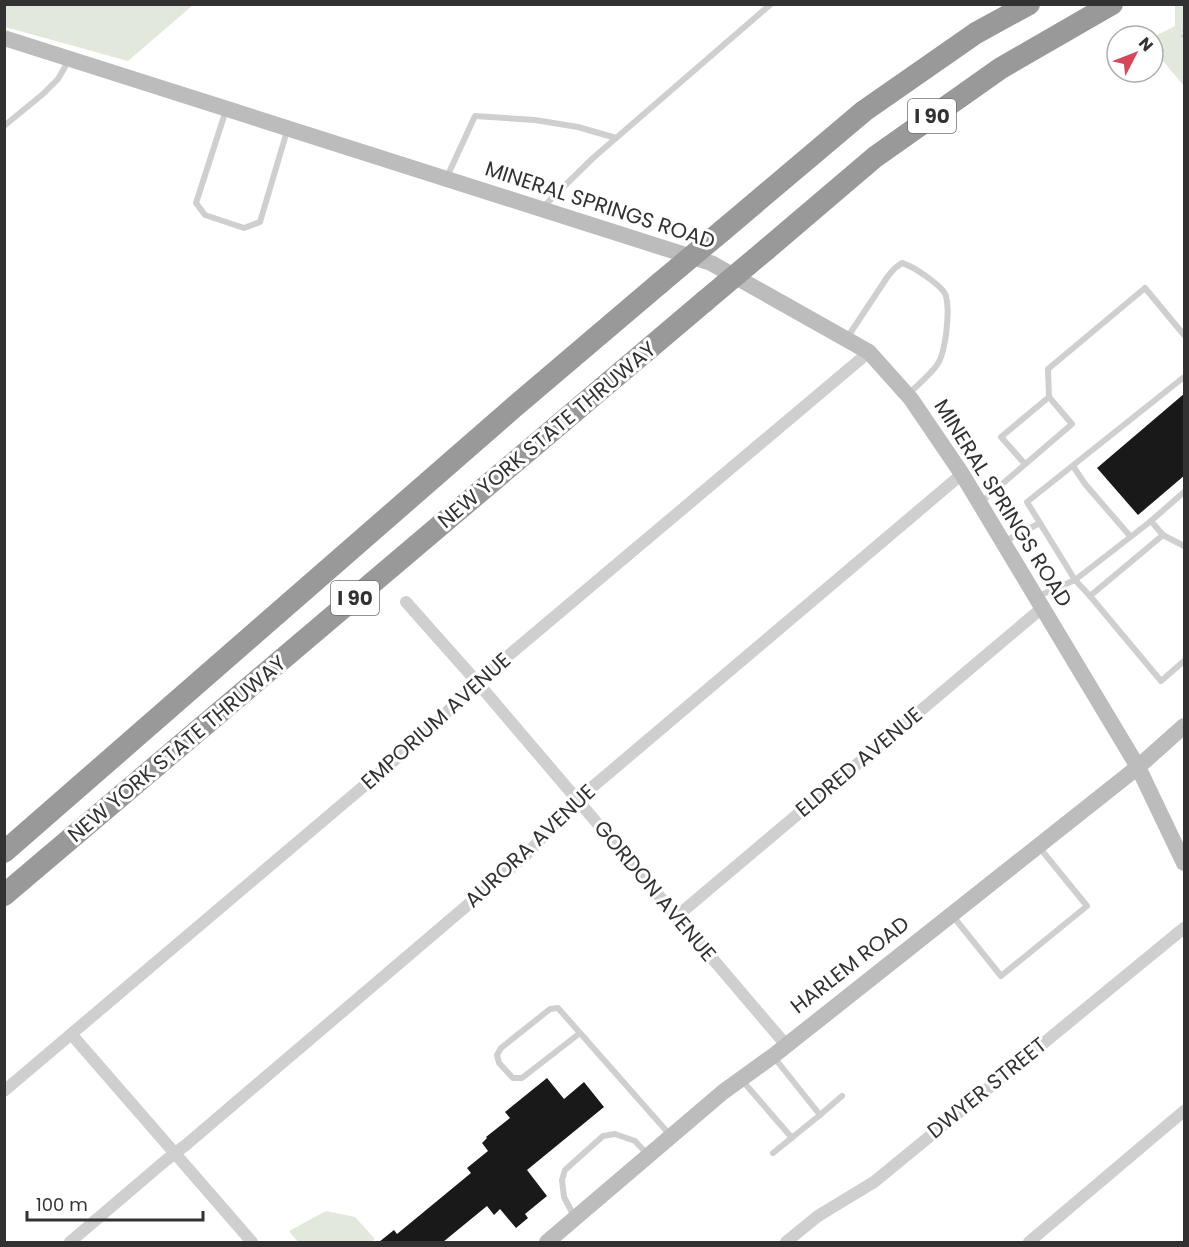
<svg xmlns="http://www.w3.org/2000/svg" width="1189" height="1247" font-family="Poppins,sans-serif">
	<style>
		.green { fill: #e3e8dc }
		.building { fill: #191919 }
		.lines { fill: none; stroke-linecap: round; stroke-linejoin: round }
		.path { stroke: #c9c9c9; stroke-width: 2; stroke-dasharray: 3 3; stroke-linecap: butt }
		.lane { stroke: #cfcfcf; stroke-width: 6 }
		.street { stroke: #cfcfcf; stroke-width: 12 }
		.secondary { stroke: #bcbcbc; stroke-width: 16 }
		.highway { stroke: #999; stroke-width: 22 }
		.highway-bridge { stroke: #999; stroke-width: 22 }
		.labels { text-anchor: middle; stroke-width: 6; stroke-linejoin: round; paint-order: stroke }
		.shield { fill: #fff; stroke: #707070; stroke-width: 1.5 }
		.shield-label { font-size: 20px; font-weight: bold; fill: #323232 }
		.street-label { font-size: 21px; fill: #323232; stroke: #fff }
	</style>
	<rect width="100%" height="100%" fill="#fff"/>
	<g class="green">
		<path d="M4 5 5 4 193 5 128 61 5 27Z"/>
		<path d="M1175 5H1184V86L1153 49V37L1175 26Z"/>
		<path d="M326 1211 355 1217 375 1239 371 1242H298L289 1231Z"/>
	</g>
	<g class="building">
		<path d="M1185 393V475L1138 515 1097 468Z"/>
		<path d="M547 1078 564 1099 584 1082 604 1107 527 1170 547 1196 525 1214 528 1218 516 1228 500 1209 494 1215 487 1206 443 1242H379L394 1230 397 1234 471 1173 467 1168 488 1151 482 1143 487 1138 486 1137 510 1118 505 1112Z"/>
	</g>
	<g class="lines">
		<path class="path" d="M1184 29 1182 35 1184 40"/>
		<g class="lane">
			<path d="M226 110 196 203 205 215 244 228 260 222 287 131"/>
			<path d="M4 126 43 94 58 79 69 60"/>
			<path d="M446 179 475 116 535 120 578 127 616 138"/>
			<path d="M543 207 593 158 771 4"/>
			<path d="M847 338 888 276 895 268 902 263C913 266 943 286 946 296 950 311 946 352 937 365 929 376 917 385 908 395"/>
			<path d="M1184 377 1027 502 1075 580 1090 596 1161 681 1184 661"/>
			<path d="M1049 397 1048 369 1145 288 1184 335"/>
			<path d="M1073 466 1085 484 1130 536"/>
			<path d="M980 503 1072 424 1049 397 1001 437 1025 464"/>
			<path d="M1151 521 1184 492"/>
			<path d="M1003 542 1040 523"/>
			<path d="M1090 596 1163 535"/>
			<path d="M1036 597 1075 580 1151 521 1163 535 1184 546"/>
			<path d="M952 915 1001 976 1087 906 1039 847"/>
			<path d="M580 1033 522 1078H513L499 1063 497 1055 501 1048 550 1009 558 1008 671 1136"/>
			<path d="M773 1056 820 1115 773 1153"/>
			<path d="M741 1079 792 1138"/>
			<path d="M820 1115 842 1096"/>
			<path d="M575 1218 564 1197 562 1180 565 1170 603 1136 615 1134 635 1141 648 1155"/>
		</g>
		<g class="street">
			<path d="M406 602 477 682 786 1045"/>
			<path d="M676 917 1042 608"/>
			<path d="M72 1035 252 1242"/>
			<path d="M4 1091 423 736 477 682 869 352"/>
			<path d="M70 1242 165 1161 187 1144 524 857 577 800 962 474"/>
			<path d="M786 1242 818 1216 874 1182 1184 928"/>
			<path d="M1029 1242 1184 1111"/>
		</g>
		<g class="secondary">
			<path d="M4 38 711 263 869 352 911 399 962 474 1138 767 1184 863"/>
			<path d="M547 1242 723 1092 773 1056 1138 767 1184 726"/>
		</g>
		<g class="highway">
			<path d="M722 231 864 111 976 33 1029 4"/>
			<path d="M767 249 875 157 1001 68 1112 4"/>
			<path d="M4 852 513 408 660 283"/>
			<path d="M4 895 705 301"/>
		</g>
		<g class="highway-bridge">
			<path d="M660 283 722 231"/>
			<path d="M705 301 767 249"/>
		</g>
	</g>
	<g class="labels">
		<g class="shield">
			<rect x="908" y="99" width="48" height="34" rx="4.5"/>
			<rect x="331" y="581" width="48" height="34" rx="4.5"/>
		</g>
		<g class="shield-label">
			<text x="932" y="123">I 90</text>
			<text x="355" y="605">I 90</text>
		</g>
		<g class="street-label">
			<text transform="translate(600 205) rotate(18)" y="7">MINERAL SPRINGS ROAD</text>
			<text transform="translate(547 435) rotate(-40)" y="7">NEW YORK STATE THRUWAY</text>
			<text transform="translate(1003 503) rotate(58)" y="7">MINERAL SPRINGS ROAD</text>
			<text transform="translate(436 721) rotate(-42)" y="7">EMPORIUM AVENUE</text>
			<text transform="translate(177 749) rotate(-40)" y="7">NEW YORK STATE THRUWAY</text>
			<text transform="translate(859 762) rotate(-40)" y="7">ELDRED AVENUE</text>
			<text transform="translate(530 846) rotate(-43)" y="7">AURORA AVENUE</text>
			<text transform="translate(655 891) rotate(50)" y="7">GORDON AVENUE</text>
			<text transform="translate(850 965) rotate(-38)" y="7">HARLEM ROAD</text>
			<text transform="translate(987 1088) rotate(-39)" y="7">DWYER STREET</text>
		</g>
	</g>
	<rect width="1189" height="1247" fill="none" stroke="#323232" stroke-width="12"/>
	<g transform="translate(1135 54) rotate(48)"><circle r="28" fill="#ffffff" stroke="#adadad" stroke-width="1.5"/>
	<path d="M0-4.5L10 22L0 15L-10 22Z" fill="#d6475b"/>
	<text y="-9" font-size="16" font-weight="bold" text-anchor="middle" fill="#323232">N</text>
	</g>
	<path d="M27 1211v9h176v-9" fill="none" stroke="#323232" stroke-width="3"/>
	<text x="36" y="1211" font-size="18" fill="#323232" stroke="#ffffff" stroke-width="4.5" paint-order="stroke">100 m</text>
</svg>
